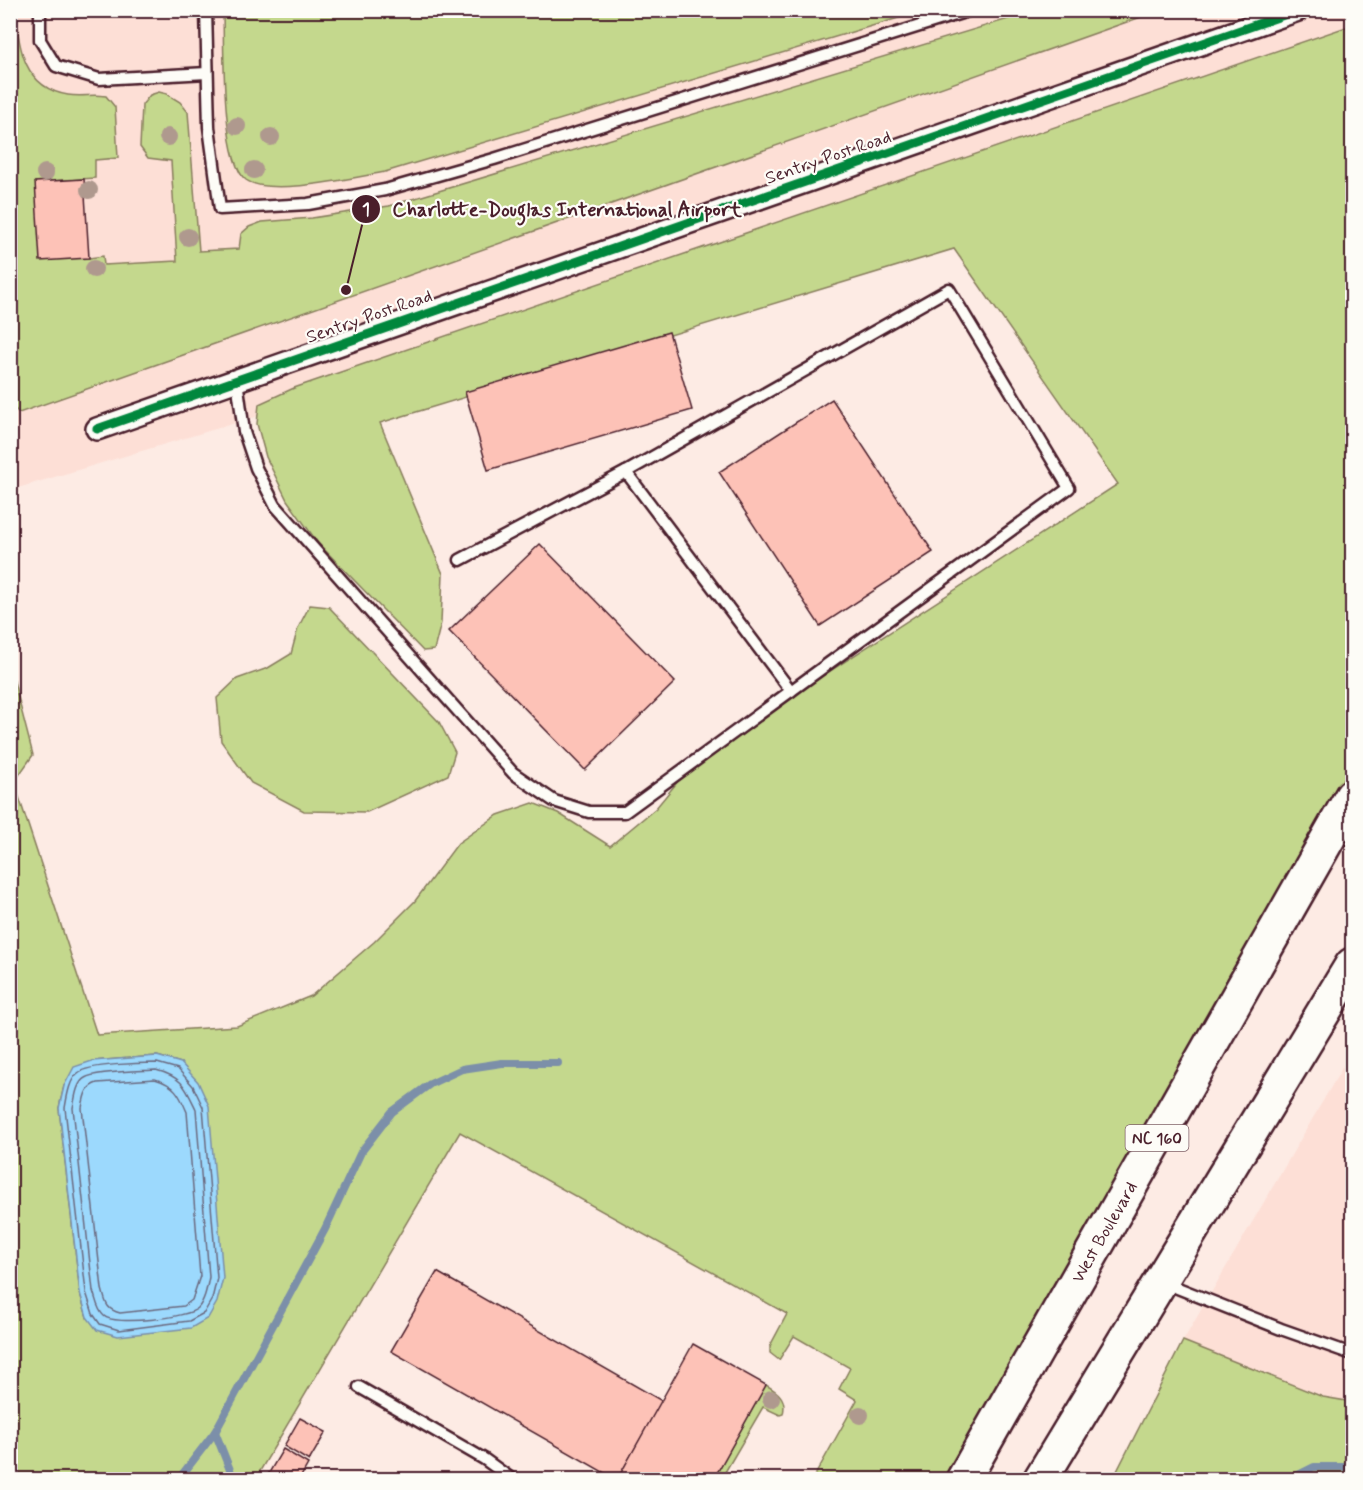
<svg xmlns="http://www.w3.org/2000/svg" width="1363" height="1490" font-family="Mynerve,sans-serif">
	<style>
		.built { fill: #fddfd6 }
		.green { fill: #c4d88d; stroke: #877c5c; stroke-width: 1.5; fill-rule: evenodd }
		.water { fill: #9cd9fd; stroke: #7b8fa9; stroke-width: 1.5 }
		.lines { fill: none; stroke-linecap: round; stroke-linejoin: round }
		.shore { stroke: #6b697f; stroke-width: 1.5 }
		.stream { stroke: #7b8fa9; stroke-width: 8 }
		.building { fill: #fdc2b7; stroke: #4a1f2b; stroke-width: 1.5 }
		.lane-casing { stroke: #4a1f2b; stroke-width: 15 }
		.street-casing { stroke: #4a1f2b; stroke-width: 26 }
		.primary-casing { stroke: #4a1f2b; stroke-width: 38 }
		.lane { stroke: #fdfcf7; stroke-width: 10 }
		.street { stroke: #fdfcf7; stroke-width: 21 }
		.primary { stroke: #fdfcf7; stroke-width: 33 }
		.cycleway-casing { stroke: #fdfcf7; stroke-width: 13 }
		.cycleway { stroke: #00873e; stroke-width: 9 }
		.tree { fill: #af998e }
		.labels { text-anchor: middle; stroke-width: 4.5; stroke-linejoin: round; paint-order: stroke }
		.shield { fill: #fdfcf7; stroke: #806168; stroke-width: 1.5 }
		.shield-label { font-size: 16px; font-weight: bold; fill: #4a1f2b }
		.street-label { font-size: 18px; fill: #4a1f2b; stroke: #fdfcf7 }
		.leader { fill: none; stroke: #4a1f2b; stroke-width: 2 }
		.callout-dot { fill: #4a1f2b; stroke: #fdfcf7; stroke-width: 2 }
		.mark-label { font-size: 18px; text-anchor: middle; font-weight: bold; fill: #fff }
		.callout-label { font-size: 20px; text-anchor: middle; font-weight: bold; fill: #4a1f2b; stroke: #fdfcf7; stroke-width: 4.5; stroke-linejoin: round; paint-order: stroke }
	</style>
	<rect width="100%" height="100%" fill="#fdebe4"/>
	<filter id="ink" filterUnits="userSpaceOnUse"><feTurbulence type="fractalNoise" baseFrequency=".0167" numOctaves="2"/><feDisplacementMap in="SourceGraphic" scale="12" xChannelSelector="R" yChannelSelector="G"/><feConvolveMatrix kernelMatrix="1 2 1 2 8 2 1 2 1" color-interpolation-filters="sRGB"/></filter>
	<g filter="url(#ink)">
		<g class="built">
			<path d="M11 11H1352V89L11 490Z"/>
			<path d="M1352 1051V1402L1323 1397 1183 1341Z"/>
		</g>
		<g class="green">
			<path d="M11 11H16C18 47 24 88 68 95 81 97 93 94 106 96L115 107 118 158 95 160V178L35 182 89 258 103 256 104 265 177 261 171 161 148 158 140 147 142 105 150 95 159 92 167 94 180 102 188 112 199 251 239 249 241 234 249 227 262 222 312 218 389 206 1035 11H1158L19 413 11 405Z"/>
			<path d="M223 11V10L922 11 385 172C355 177 270 197 246 180 221 161 224 43 223 11Z"/>
			<path d="M1352 25V767L946 1479H813L857 1400 839 1389 850 1368 794 1336 779 1360 770 1353V1346L787 1314 460 1132 257 1476 261 1479H11L10 666 33 755 14 782 97 1035 237 1026 311 996 374 942 415 901 458 843 498 815 533 803 558 813 610 846 656 808 698 757 1118 484 954 249 380 423 443 574 441 623 434 650 423 651 318 543 287 500 266 457 257 424 259 404 294 388ZM157 1056 181 1063 87 1317 80 1293 59 1108 64 1086 92 1061Z"/>
			<path d="M310 605 329 607 439 722 455 752 448 775 367 812 304 811 251 783 221 741 217 698 237 679 268 668 291 654 298 628Z"/>
			<path d="M1183 1341 1323 1397 1352 1402V1479H1113Z"/>
			<path d="M766 1385C778 1392 787 1398 783 1414L780 1415 763 1407 721 1479 713 1480Z"/>
		</g>
		<path class="water" d="M157 1056 181 1063 198 1082 209 1106 223 1278 217 1302 208 1318 191 1328 118 1336 97 1330 87 1317 80 1293 59 1108 64 1086 74 1067 92 1061Z"/>
		<g class="lines">
			<g class="shore">
				<path d="M157 1063 178 1069 193 1086 203 1107 217 1278 212 1299 204 1313 189 1321 119 1330 100 1324 93 1314 86 1292 65 1108C67 1097 69 1080 78 1073 88 1064 142 1063 157 1063Z"/>
				<path d="M156 1070C182 1077 185 1086 196 1109L209 1277C207 1287 205 1300 198 1308 188 1318 114 1326 104 1316 97 1310 96 1299 93 1291L73 1108C75 1099 76 1083 85 1078 96 1071 141 1071 156 1070Z"/>
				<path d="M155 1079C175 1085 179 1093 187 1112L200 1276 192 1300 184 1306 120 1313C105 1309 106 1302 102 1289L82 1108C84 1097 85 1087 97 1083Z"/>
			</g>
			<g class="stream">
				<path d="M215 1432 234 1480"/>
				<path d="M178 1480 215 1432 325 1229 361 1152 392 1112 430 1084 462 1069 502 1063H558"/>
				<path d="M1288 1480 1314 1467H1352"/>
			</g>
		</g>
		<g class="building">
			<path d="M84 179 89 258 40 261 35 182Z"/>
			<path d="M669 332 692 410 488 470 465 392Z"/>
			<path d="M832 399 933 552 820 626 719 472Z"/>
			<path d="M540 544 675 682 585 770 449 631Z"/>
			<path d="M437 1272 662 1401 617 1480 391 1351Z"/>
			<path d="M693 1344 766 1385 713 1480H617Z"/>
			<path d="M300 1418 326 1432 309 1461 284 1446Z"/>
			<path d="M283 1449 308 1464 299 1480H269L266 1478Z"/>
		</g>
		<g class="lines">
			<defs>
				<g id="lane">
					<path d="M40 10V40L56 66 99 79 207 73"/>
					<path d="M206 10 209 127 220 209 308 204 385 190 494 159 971 10"/>
					<path d="M237 380 244 432 256 468 275 505 513 773 554 801 589 812H625L1069 488 949 289 626 472 460 560"/>
					<path d="M626 472 791 691"/>
					<path d="M1165 1283 1281 1329 1352 1354"/>
					<path d="M359 1387 484 1459 513 1480"/>
				</g>
				<path id="street" d="M97 429 1298 10"/>
				<g id="primary">
					<path d="M963 1480 1352 796"/>
					<path d="M1040 1480 1352 965"/>
				</g>
			</defs>
			<use href="#lane" class="lane-casing"/>
			<use href="#street" class="street-casing"/>
			<use href="#primary" class="primary-casing"/>
			<use href="#lane" class="lane"/>
			<use href="#street" class="street"/>
			<use href="#primary" class="primary"/>
			<defs>
				<path id="cycleway" d="M97 429 1298 10"/>
			</defs>
			<use href="#cycleway" class="cycleway-casing"/>
			<use href="#cycleway" class="cycleway"/>
		</g>
		<g class="tree">
			<circle cx="237" cy="126" r="9"/>
			<circle cx="168" cy="137" r="9"/>
			<circle cx="271" cy="137" r="9"/>
			<circle cx="254" cy="170" r="9"/>
			<circle cx="45" cy="173" r="9"/>
			<circle cx="89" cy="190" r="9"/>
			<circle cx="188" cy="237" r="9"/>
			<circle cx="94" cy="269" r="9"/>
			<circle cx="771" cy="1399" r="9"/>
			<circle cx="860" cy="1415" r="9"/>
		</g>
	</g>
	<g class="labels">
		<rect class="shield" x="1125.5" y="1125" width="63" height="26" rx="4.5"/>
		<g class="shield-label">
			<text x="1157" y="1144">NC 160</text>
		</g>
		<g class="street-label">
			<text transform="translate(828 157) rotate(-19)" y="6">Sentry Post Road</text>
			<text transform="translate(369 316) rotate(-19)" y="6">Sentry Post Road</text>
			<text transform="translate(1104 1232) rotate(-60)" y="6">West Boulevard</text>
		</g>
	</g>
	<path class="leader" d="M346 290L366 209"/>
	<g class="callout-dot">
		<circle cx="346" cy="290" r="6"/>
		<circle cx="366" cy="209" r="15"/>
	</g>
	<g class="mark-label">
		<text x="366" y="215">1</text>
	</g>
	<g class="callout-label">
		<text x="567" y="216">Charlotte-Douglas International Airport</text>
	</g>
	<rect width="1363" height="1490" fill="none" stroke="#fdfcf7" stroke-width="36"/>
	<rect x="18" y="18" width="1327" height="1454" fill="none" stroke="#4a1f2b" stroke-width="2" filter="url(#ink)"/>
</svg>
